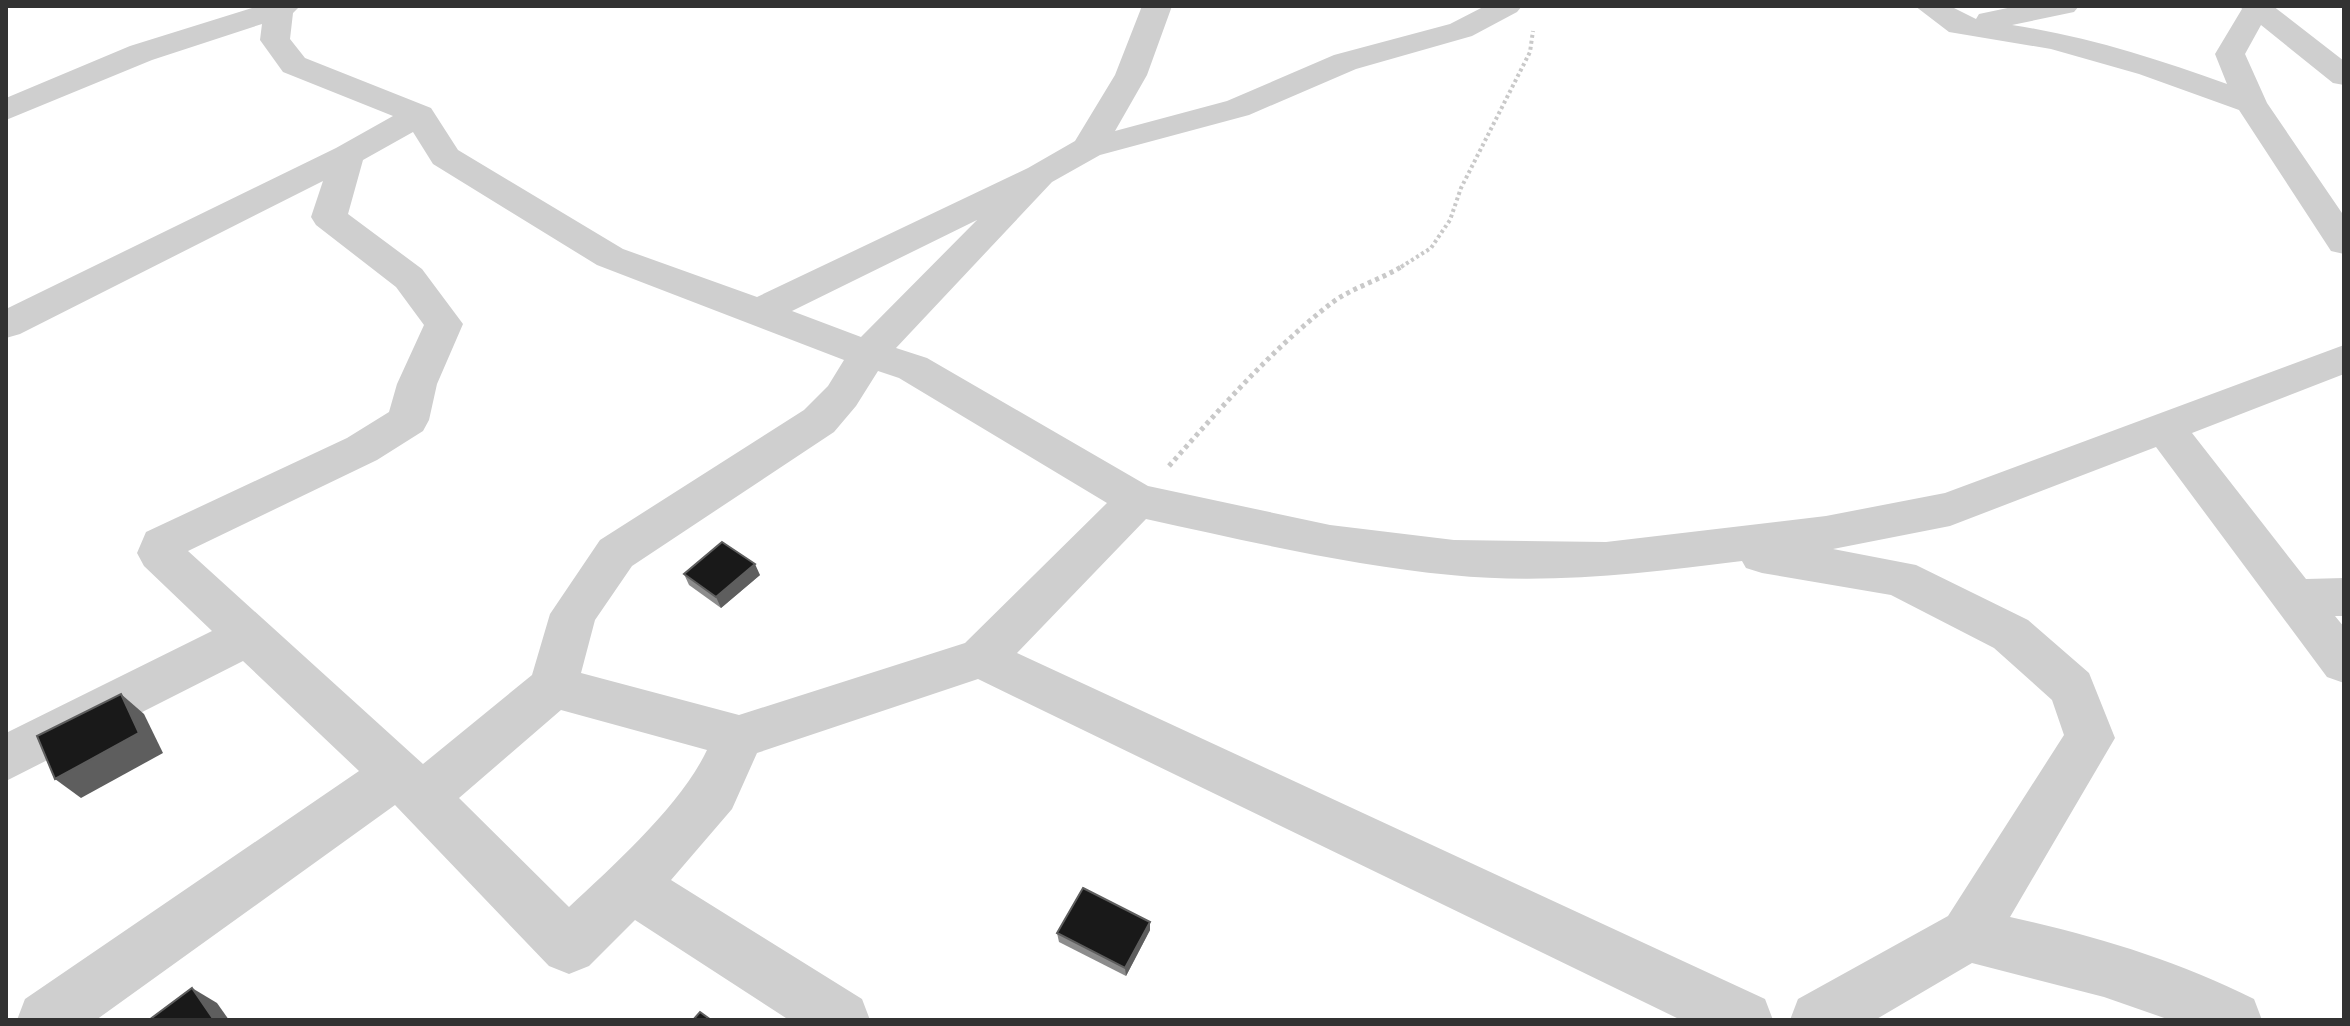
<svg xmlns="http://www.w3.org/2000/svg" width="2350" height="1026" font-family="'Exo 2',sans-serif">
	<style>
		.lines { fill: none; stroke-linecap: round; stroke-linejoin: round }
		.path-far1 { stroke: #c9c9c9; stroke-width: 4; stroke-dasharray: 3 3; stroke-linecap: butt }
		.path { stroke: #c9c9c9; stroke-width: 5; stroke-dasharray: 4 4; stroke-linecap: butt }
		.minor { fill: #cfcfcf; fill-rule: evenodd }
		.wall { fill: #8c8c8c }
		.shaded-wall { fill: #5e5e5e }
		.building { fill: #191919; stroke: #5e5e5e; stroke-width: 2 }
	</style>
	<rect width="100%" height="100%" fill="#fff"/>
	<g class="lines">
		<path class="path-far1" d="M1401 267 1431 248 1450 220 1461 188 1530 52 1533 31"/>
		<path class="path" d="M1169 466C1219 410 1269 352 1329 305 1350 288 1381 280 1404 265"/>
		<g class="minor">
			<path d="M258 6H300L293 13 290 39 305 58 431 108 458 150 623 249 757 297 1028 168 1075 141 1115 75 1142 6H1172L1147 75 1115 131 1227 101 1334 55 1450 24 1485 6H1522L1517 12 1472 36 1356 69 1249 115 1100 155 1052 182 896 348 927 358 1148 486 1330 525 1454 540 1606 542 1826 516 1945 493 2344 345V374L2192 433 2306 579 2344 578V616H2335L2344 627V683L2327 677 2156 447 1950 526 1833 549 1916 565 2028 620 2089 673 2115 738 2010 917C2095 936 2176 960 2254 999L2262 1020H2170L2104 997 1972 963 1875 1020H1790L1798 999 1948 916 2064 735 2052 700 1994 648 1891 595 1762 573 1746 568 1742 561C1646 573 1548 585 1451 575 1348 565 1247 541 1146 519L1017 653 1765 999 1773 1020H1681L978 679 757 753 732 809 671 880 862 999 870 1020H789L635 920 589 966 569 974 549 966 395 805 96 1020H17L25 999 359 771 243 661 6 781V733L212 631 144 566 137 553 146 532 347 438 389 412 397 384 424 325 396 287 316 225 311 217 323 181 20 334 6 338V309L336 148 393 116 283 72 260 40 262 24 152 60 6 120V98L130 46ZM413 132 433 164 597 265 844 360 828 386 804 410 600 540 550 614 532 675 423 764 188 551 377 460 423 431 429 420 437 384 463 324 422 269 348 214 363 160ZM977 220 861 337 792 311ZM878 371 899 378 1107 503 965 643 739 715 581 673 595 620 632 566 834 432 856 406ZM561 710 707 750C681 805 614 865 569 907L459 798Z"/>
			<path d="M1915 6H1950L1976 19 1979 14 2017 6H2079L2074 12 2012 25C2086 36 2157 59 2227 84L2215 54 2242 9 2240 6H2273L2344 61V85L2333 83 2261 25 2245 54 2267 103 2344 216V254L2331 251 2239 110 2139 74 2051 49 1949 32Z"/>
		</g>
	</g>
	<g class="wall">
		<path d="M684 574 760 575 721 608 689 585Z"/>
		<path d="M1150 930 1126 976 1059 942 1057 933Z"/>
	</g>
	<g class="shaded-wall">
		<path d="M755 564 760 575 721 608 716 597Z"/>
		<path d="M121 694 144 714 163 753 81 798 55 779Z"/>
		<path d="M1150 922V930L1126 976 1125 968Z"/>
		<path d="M192 988 217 1003 229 1020H214Z"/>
	</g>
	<g class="building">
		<path d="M722 542 755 564 716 597 684 574Z"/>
		<path d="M121 694 139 733 55 779 37 736Z"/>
		<path d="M1083 888 1150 922 1125 968 1057 933Z"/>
		<path d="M192 988 214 1020H149Z"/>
		<path d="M700 1012 711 1020H693Z"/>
	</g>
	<rect width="2350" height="1026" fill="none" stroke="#323232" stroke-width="16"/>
</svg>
